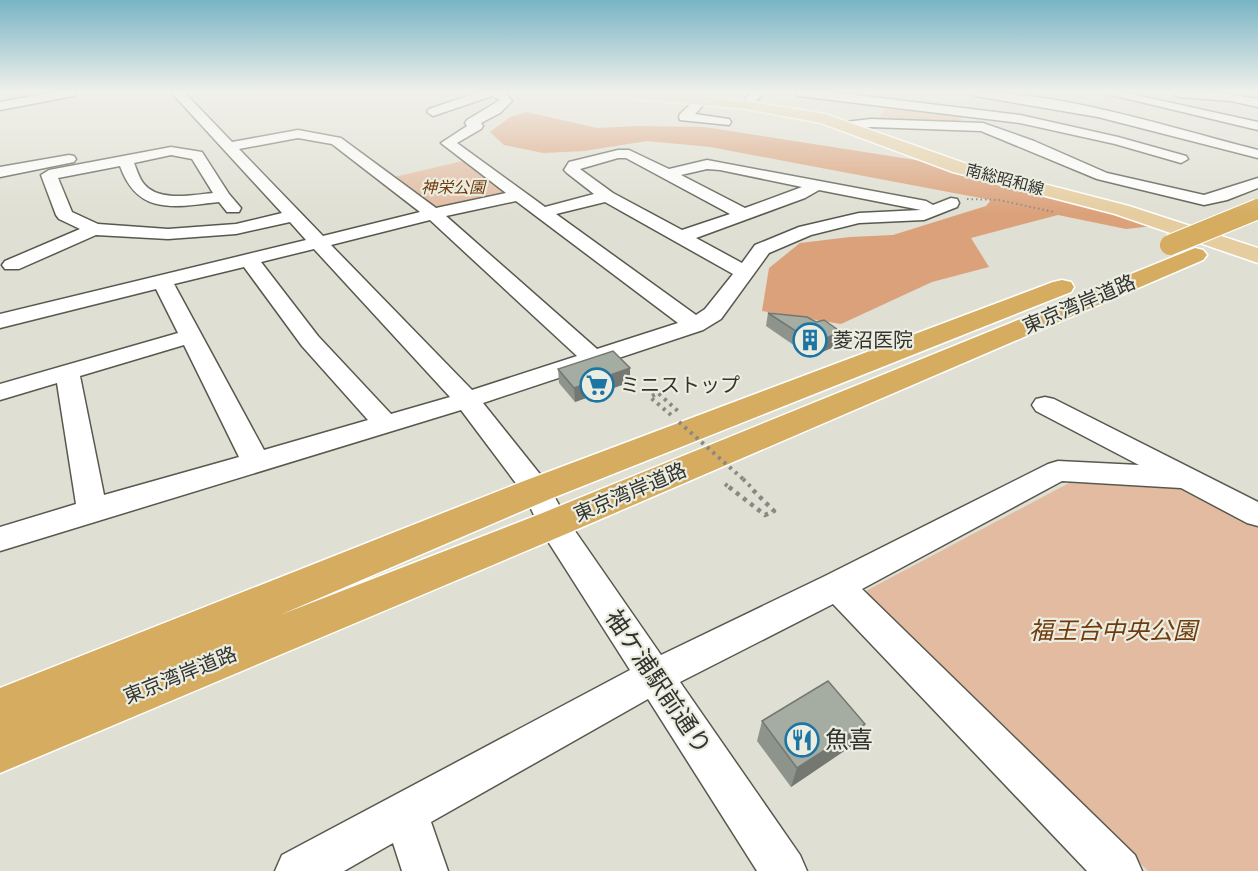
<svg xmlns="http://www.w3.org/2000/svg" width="1258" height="871" font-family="'Noto Serif','Noto Sans JP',serif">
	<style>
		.green { fill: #e2bba1 }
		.forest { fill: #dba17a }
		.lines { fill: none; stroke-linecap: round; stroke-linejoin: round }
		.minor-casing { stroke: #58584e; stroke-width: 3 }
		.major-casing { stroke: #fff; stroke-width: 3 }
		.highway-casing { stroke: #fff; stroke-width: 3 }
		.path-far2 { stroke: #898981; stroke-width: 2; stroke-dasharray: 1.5 3; stroke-linecap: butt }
		.path-far1 { stroke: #898981; stroke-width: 4; stroke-dasharray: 3 4.5; stroke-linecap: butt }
		.path { stroke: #898981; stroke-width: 4.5; stroke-dasharray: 4 5; stroke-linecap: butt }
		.minor { fill: #fff; fill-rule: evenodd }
		.major { fill: #e6cda0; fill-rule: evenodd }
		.highway { fill: #d5ac60; fill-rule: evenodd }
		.highway-bridge-casing { stroke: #fff; stroke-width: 22; stroke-linecap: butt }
		.path-bridge { stroke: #898981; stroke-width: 4; stroke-dasharray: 3 4.5; stroke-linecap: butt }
		.highway-bridge { stroke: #d5ac60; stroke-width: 20 }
		.wall { fill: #8e948b }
		.shaded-wall { fill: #747871 }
		.building { fill: #a5aca2; stroke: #747871; stroke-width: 1.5 }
		.labels { text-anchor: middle; stroke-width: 4.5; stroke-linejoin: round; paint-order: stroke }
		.far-street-label { font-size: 16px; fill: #33332f; stroke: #ecede1 }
		.far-park-label { font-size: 16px; font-style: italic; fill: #703b0d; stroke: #ecede1 }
		.street-label { font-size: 20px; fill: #33332f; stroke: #ecede1 }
		.poi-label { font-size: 20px; fill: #33332f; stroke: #ecede1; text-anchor: start }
		.near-park-label { font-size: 24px; font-style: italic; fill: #703b0d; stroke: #ecede1 }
		.near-street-label { font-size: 24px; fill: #33332f; stroke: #ecede1 }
		.near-poi-label { font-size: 24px; fill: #33332f; stroke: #ecede1; text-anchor: start }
	</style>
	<rect width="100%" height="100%" fill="#dfdfd3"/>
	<g class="green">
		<path d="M888 104 961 111V124L877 122Z"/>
		<path d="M471 159 520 195 433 214 386 179Z"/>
		<path d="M1069 483 1187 489 1258 523V871H1148L864 592Z"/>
	</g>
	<path class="forest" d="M527 112 597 128 639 126 704 127 935 163 1093 202 1153 226 1126 229 1058 215 971 238 989 267 932 282 841 324 762 311 769 268 800 243 850 237 893 235 986 206 991 200 710 147 647 141 584 151 543 153 504 145 490 132 510 117Z"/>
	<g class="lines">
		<defs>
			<g id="minor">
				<path d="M53 92H79L73 96 0 110V102Z"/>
				<path d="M171 92H184L232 142 298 130 341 138 436 208 506 193 441 143 467 126 465 123 467 120 500 100 492 96 433 116 427 112 429 109 479 92H505L512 101 500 113 481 123 483 126 481 129 457 143 545 207 594 194 567 173 564 170 569 162 618 150H629L669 169 707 160 926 201 933 205 951 198 957 199 959 203 957 207 924 220 859 223 811 235 769 253 721 319 703 330 483 403 547 483 566 518 661 655 825 576 1048 464 1058 461 1139 465 1036 411 1032 405 1036 399 1045 397 1054 399 1258 502V526L1247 523 1181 488 1062 481 862 589 1135 855 1142 871H1087L833 604 680 682 800 855 807 871H757L648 699 431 822 448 871H402L393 843 344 871H275L282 855 630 670 542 532 524 494 461 410 0 551V527L76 504 57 383 0 400V384L178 333 156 289 0 328V314L306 240 290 222 236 234 168 239 96 235 19 269H5L2 265 5 261 80 229 59 219 56 215 41 175 49 170 171 147 202 152 229 194 241 208 239 212H227L219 202C174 207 138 216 120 166L58 178 72 212 98 224 168 229 236 224 282 213ZM298 138 332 144 420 212 323 236 239 149ZM171 155 192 159 213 193C193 195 158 202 144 184 139 178 137 170 134 163ZM618 158H626L730 214 682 230 613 193 580 169ZM707 169 720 170 802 187 745 208 681 175ZM819 190 921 210 859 213 799 227 755 245 742 263 696 238 805 198ZM516 201 678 323 597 349 446 216ZM605 202 733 274 705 309 696 315 556 214ZM430 220 577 356 472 390 331 245ZM314 249 450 397 391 414 318 336 261 262ZM244 267 302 346 368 420 264 450 174 284ZM184 345 239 457 104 495 80 376Z"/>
				<path d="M751 92H764L750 108H742L740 105Z"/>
				<path d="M793 92H831L1020 115 1118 137 1186 156 1188 159 1181 163 1115 144 1020 123 799 96Z"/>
				<path d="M970 92C1064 92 1167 127 1258 150V158L1098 117 976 96Z"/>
				<path d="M1099 92H1122L1258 122V130Z"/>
				<path d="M1216 92 1258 99V107L1231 101 1179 97 1173 93Z"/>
				<path d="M702 96 708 100 695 114 729 119 731 122 729 125 680 120 679 117 680 114 698 97Z"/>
				<path d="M871 119 983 123 1034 141 1107 173 1204 195 1258 178V188L1227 200 1204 205 1097 179 981 131 871 127 845 130 838 126 845 122Z"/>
				<path d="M69 155 74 156 76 159 74 162 0 177V167Z"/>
			</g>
			<path id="major" d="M600 92H657L746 101 825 114 967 164 1129 206 1258 248V263L1115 214 953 172 821 123 746 109 607 96Z"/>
			<path id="highway" d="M1195 248 1203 250 1207 255 1203 260 566 534 0 773V688L524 481 1053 282 1062 280 1071 282 1074 287 1071 292 550 499 280 615 540 514Z"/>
		</defs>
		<use href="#minor" class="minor-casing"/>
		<use href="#major" class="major-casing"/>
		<use href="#highway" class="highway-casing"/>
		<path class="path-far2" d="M967 199 999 200 1054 212"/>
		<g class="path-far1">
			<path d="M671 415 650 397 658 393 679 412"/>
			<path d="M743 479 752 488"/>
			<path d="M725 484 730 488"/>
		</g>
		<path class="path" d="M729 487 765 515 774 511 750 487"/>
		<use href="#minor" class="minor"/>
		<use href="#major" class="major"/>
		<use href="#highway" class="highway"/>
		<defs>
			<path id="highway-bridge" d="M1170 245 1258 209"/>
		</defs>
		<use href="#highway-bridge" class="highway-bridge-casing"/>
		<path class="path-bridge" d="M679 422 743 479"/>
		<use href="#highway-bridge" class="highway-bridge"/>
	</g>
	<g class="wall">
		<path d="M768 313 838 345 811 357 766 326Z"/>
		<path d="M558 369 630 382 575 402 559 383Z"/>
		<path d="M762 721 865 724 856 743 791 787 757 741Z"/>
	</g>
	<g class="shaded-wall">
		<path d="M841 332 838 345 811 357 814 343Z"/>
		<path d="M630 368V382L575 402 574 388Z"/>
		<path d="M865 724 856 743 791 787 797 768Z"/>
	</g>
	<g class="building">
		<path d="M768 313 807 317 816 322 824 320 841 332 814 343Z"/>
		<path d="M613 351 630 368 574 388 558 369Z"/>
		<path d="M828 681 865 724 797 768 762 721Z"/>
	</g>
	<linearGradient id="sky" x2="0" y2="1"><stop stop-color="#78b4c5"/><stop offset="0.43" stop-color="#f1f1eb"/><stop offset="1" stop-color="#f1f1eb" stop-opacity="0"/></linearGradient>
	<rect width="1258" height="214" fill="url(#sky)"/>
	<defs>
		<symbol id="building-ring" viewBox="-11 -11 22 22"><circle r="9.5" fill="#ecede1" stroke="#1d75a4" stroke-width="1.5"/><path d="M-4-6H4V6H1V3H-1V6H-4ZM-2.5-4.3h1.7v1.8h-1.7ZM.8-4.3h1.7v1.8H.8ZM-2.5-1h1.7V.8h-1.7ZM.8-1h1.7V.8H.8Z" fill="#1d75a4"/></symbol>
		<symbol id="supermarket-ring" viewBox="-11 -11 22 22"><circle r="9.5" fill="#ecede1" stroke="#1d75a4" stroke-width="1.5"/><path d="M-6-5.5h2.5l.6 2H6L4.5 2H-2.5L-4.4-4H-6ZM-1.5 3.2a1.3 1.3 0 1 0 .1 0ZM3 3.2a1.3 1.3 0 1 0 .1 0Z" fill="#1d75a4"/></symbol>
		<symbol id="restaurant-ring" viewBox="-11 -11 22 22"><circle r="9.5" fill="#ecede1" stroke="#1d75a4" stroke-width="1.5"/><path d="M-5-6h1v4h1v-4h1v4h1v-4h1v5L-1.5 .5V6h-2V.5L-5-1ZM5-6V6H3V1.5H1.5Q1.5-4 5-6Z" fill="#1d75a4"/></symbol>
	</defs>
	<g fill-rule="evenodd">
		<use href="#building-ring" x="791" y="321" width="38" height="38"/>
		<use href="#supermarket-ring" x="578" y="366" width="38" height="38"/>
		<use href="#restaurant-ring" x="783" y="721" width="38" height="38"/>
	</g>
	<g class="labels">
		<g class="far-street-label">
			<text transform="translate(1005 179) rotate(15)" y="6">南総昭和線</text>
		</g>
		<g class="far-park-label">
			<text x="453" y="193">神栄公園</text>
		</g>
		<g class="street-label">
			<text transform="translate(1079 304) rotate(-23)" y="7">東京湾岸道路</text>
			<text transform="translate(630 492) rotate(-23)" y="7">東京湾岸道路</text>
			<text transform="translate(180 675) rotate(-22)" y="7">東京湾岸道路</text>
		</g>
		<g class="poi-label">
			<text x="833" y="347">菱沼医院</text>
			<text x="620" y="392">ミニストップ</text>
		</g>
		<g class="near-park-label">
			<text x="1113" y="639">福王台中央公園</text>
		</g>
		<g class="near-street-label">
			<text transform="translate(658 682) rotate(56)" y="8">袖ケ浦駅前通り</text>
		</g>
		<g class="near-poi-label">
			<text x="825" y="748">魚喜</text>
		</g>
	</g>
</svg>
